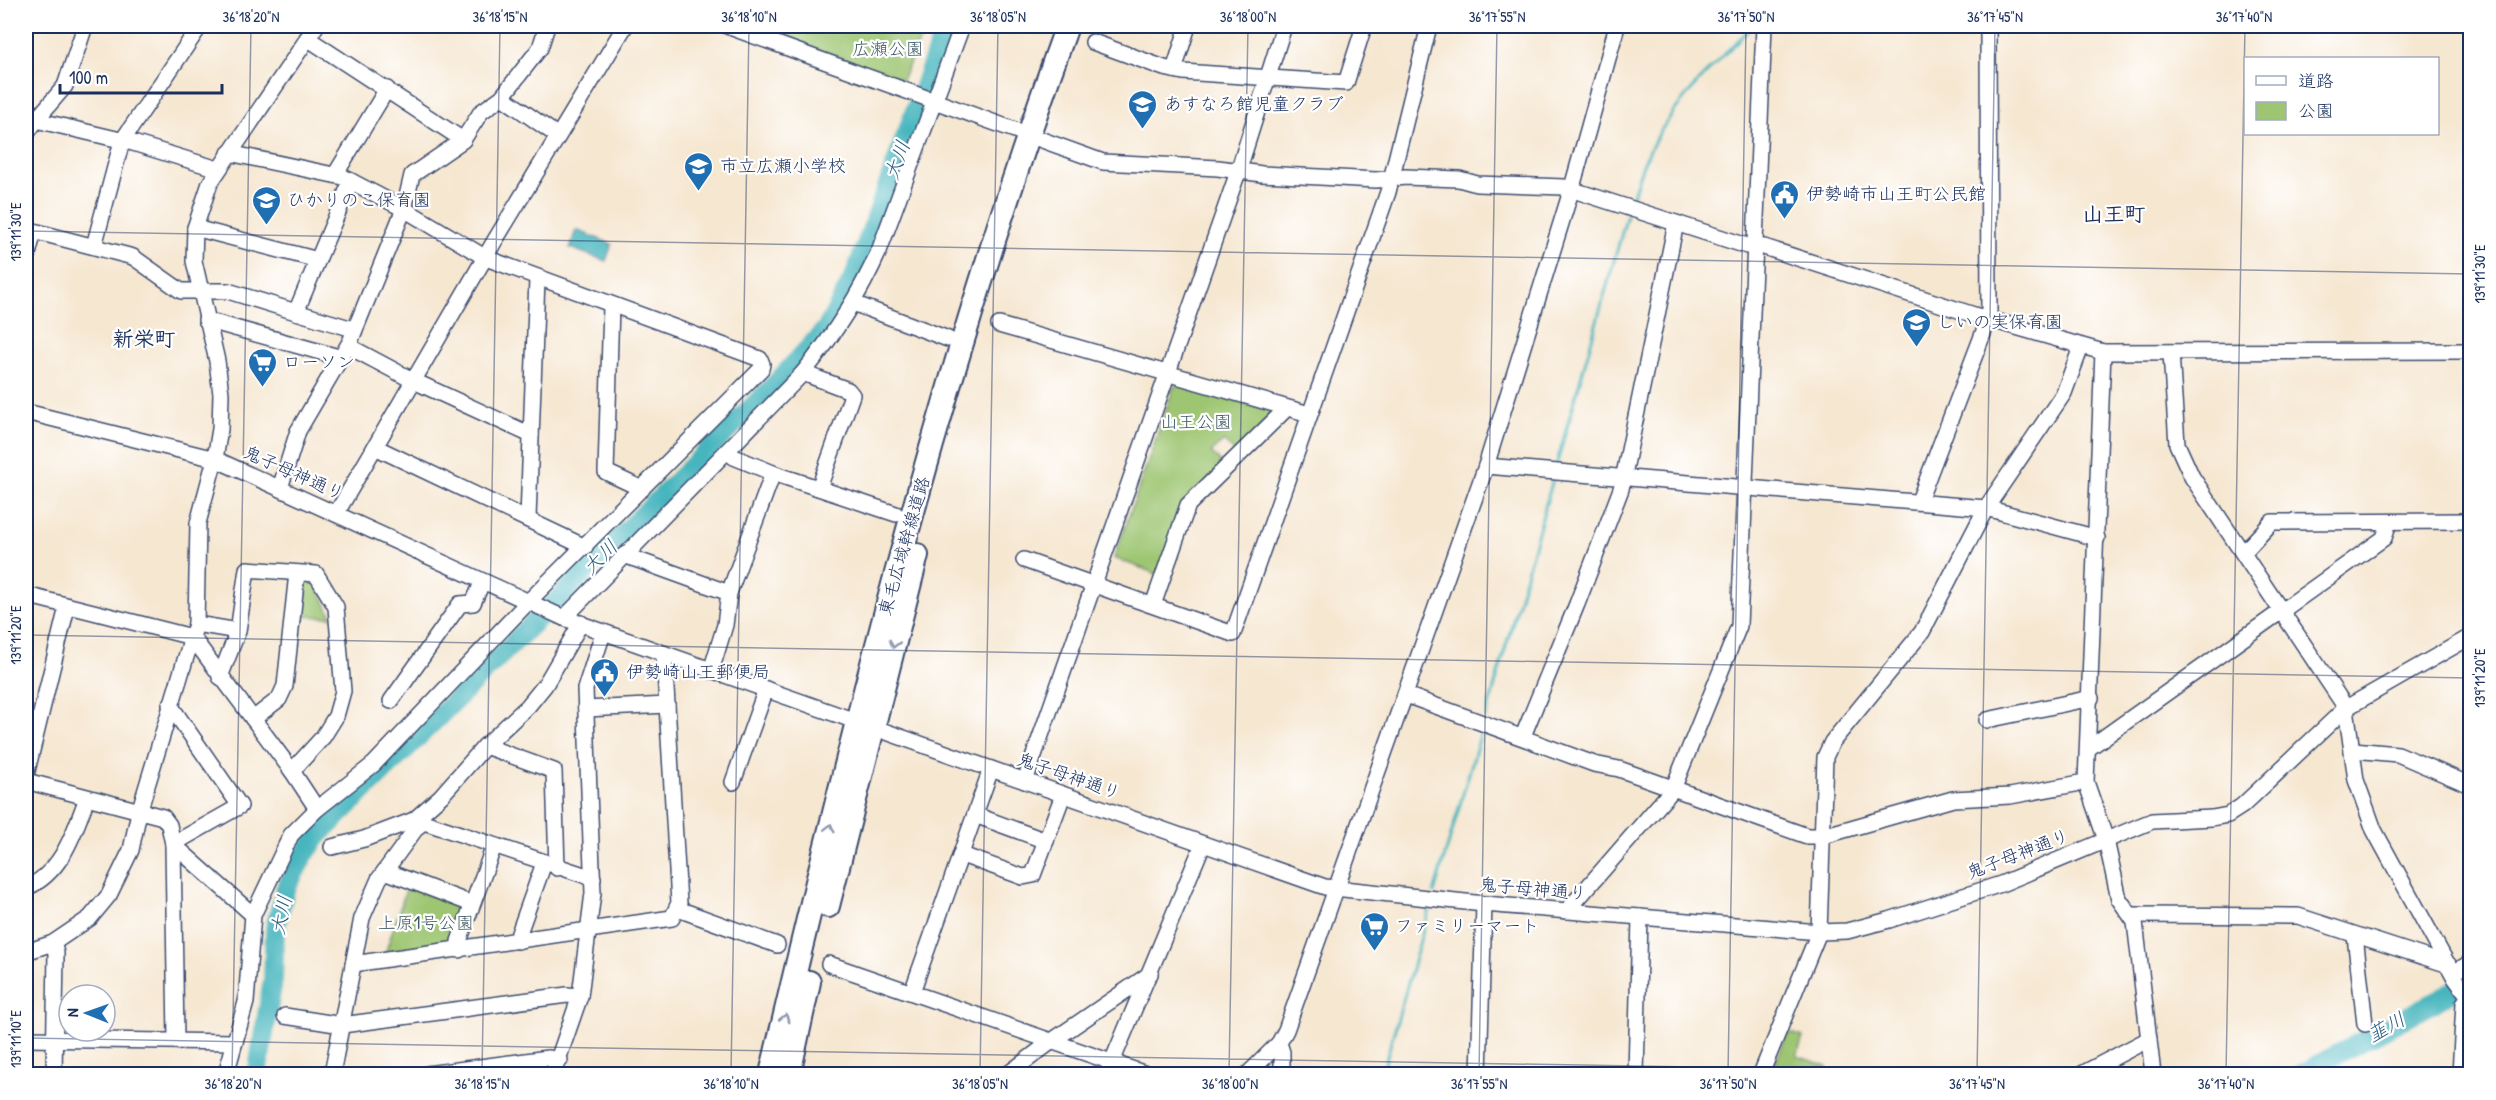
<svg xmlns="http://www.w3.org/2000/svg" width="2496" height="1100" font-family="'Patrick Hand','Klee One',sans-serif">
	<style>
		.green { fill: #9ec672; stroke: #5c7a68; stroke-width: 1.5 }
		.water { fill: #46b5be; stroke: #30728e; stroke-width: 1.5 }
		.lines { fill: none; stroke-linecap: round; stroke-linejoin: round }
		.stream { stroke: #46b5be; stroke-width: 3 }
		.river { stroke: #46b5be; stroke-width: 20 }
		.minor-casing { stroke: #3c4b6f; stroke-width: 18 }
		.highway-casing { stroke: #3c4b6f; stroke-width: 26 }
		.minor { stroke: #fff; stroke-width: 15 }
		.highway { stroke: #fff; stroke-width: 22 }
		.oneway { stroke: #8d97ae }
		.ticks { fill: none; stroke: #1b2f5e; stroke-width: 1.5; stroke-opacity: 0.45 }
		.labels { text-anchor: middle; stroke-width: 4.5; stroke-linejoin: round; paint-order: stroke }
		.park-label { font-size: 18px; fill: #425c64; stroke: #fff }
		.poi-label { font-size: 18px; fill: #1b2f5e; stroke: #fff; text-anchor: start }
		.street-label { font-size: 18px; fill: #1b2f5e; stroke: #fff }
		.water-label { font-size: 20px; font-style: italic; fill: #2a5e80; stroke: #fff }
		.quarter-label { font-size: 21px; font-weight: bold; fill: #1b2f5e; stroke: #fff }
		.neatline { fill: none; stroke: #1b2f5e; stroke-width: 2 }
		.ticks-label { font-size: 15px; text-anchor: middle; fill: #1b2f5e }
	</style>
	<rect width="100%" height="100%" fill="#fff"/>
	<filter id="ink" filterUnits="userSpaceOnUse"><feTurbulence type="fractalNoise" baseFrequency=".0167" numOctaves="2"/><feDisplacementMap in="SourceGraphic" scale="12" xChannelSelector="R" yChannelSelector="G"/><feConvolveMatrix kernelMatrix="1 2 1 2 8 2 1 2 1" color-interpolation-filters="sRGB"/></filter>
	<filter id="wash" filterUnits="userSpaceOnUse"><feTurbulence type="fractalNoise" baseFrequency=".008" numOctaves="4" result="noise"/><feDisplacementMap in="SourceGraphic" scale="24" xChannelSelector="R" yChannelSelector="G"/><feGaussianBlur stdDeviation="1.35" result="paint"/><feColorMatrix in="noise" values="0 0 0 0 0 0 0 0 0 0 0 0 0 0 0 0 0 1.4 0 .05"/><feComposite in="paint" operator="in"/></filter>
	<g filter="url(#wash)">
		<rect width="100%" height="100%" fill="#f6e7d1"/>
		<g class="green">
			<path d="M752 26H926L902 80Z"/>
			<path d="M1180 384 1272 410 1274 416 1235 453 1224 441 1211 452 1223 465 1186 503 1160 575 1114 558 1174 387Z"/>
			<path d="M303 579H315L332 617 296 616Z"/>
			<path d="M407 887 463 906 465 913 454 944 384 957Z"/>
			<path d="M1788 1032 1803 1037 1797 1056 1827 1066V1074H1771Z"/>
		</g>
		<path class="water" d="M576 230 612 244 606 261 570 248Z"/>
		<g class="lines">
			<g class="stream">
				<path d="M1631 202C1636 188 1639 172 1646 158 1669 107 1714 65 1752 26"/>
				<path d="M1556 466 1627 215"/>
				<path d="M1486 717 1553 479"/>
				<path d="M1434 893 1482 729"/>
				<path d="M1382 1074 1430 906"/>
			</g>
			<g class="river">
				<path d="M257 1074 273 980 275 929 285 890 304 855 318 836 778 381 827 328 855 275 946 26"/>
				<path d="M2301 1074 2440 999 2470 979"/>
			</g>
		</g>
	</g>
	<g filter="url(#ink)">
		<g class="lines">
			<defs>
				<g id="minor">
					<path d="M85 26 65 86 36 120 133 143 218 169"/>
					<path d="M727 26 1103 162 1218 168 1262 174 1376 180 1405 177 1459 179 1477 184 1564 187 1747 246 1764 247 1974 315 2103 352 2470 351"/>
					<path d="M1093 42 1164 68 1183 72 1346 83 1364 26"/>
					<path d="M1174 70 1188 26"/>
					<path d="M502 97 558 136"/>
					<path d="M26 116 36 120 26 135"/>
					<path d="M463 140 481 112 502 97 540 48 547 26"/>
					<path d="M335 175 387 89"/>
					<path d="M195 228 318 260"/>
					<path d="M26 229 133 257 181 291H228L296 312 351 181"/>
					<path d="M94 246 122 141 200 26"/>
					<path d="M26 262 34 231"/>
					<path d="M853 303 948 339"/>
					<path d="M611 306 606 472 642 489"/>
					<path d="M296 312 353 329"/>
					<path d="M206 320 342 358"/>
					<path d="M999 325 1309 414"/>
					<path d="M348 346 414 381 531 435"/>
					<path d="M2103 352 2086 782 2106 840 2119 899 2135 922 2153 1074"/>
					<path d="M2171 353 2177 444 2192 477 2346 708 2356 780 2374 830 2455 978 2470 998"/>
					<path d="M803 373 848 390 852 395 819 488"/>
					<path d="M26 412 215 459 564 618 1325 887 1484 904 1819 932 1847 931 1889 920 2001 884 2152 821 2212 818 2228 815 2242 806 2346 708 2470 637"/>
					<path d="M375 447 585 547"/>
					<path d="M727 451 734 457 773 473 896 514"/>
					<path d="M1486 466 1986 508 2097 538"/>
					<path d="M280 488 298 431 350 342 404 209 412 175 463 140 307 38"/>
					<path d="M1919 501 1989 318 1988 26"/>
					<path d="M336 514 494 242 625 26"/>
					<path d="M528 518 537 279"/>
					<path d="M2243 553 2272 522 2470 521"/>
					<path d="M624 555 729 593"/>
					<path d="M1024 560 1233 634 1388 192 1429 26"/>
					<path d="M26 595 192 637 292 771 317 809"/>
					<path d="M1153 605 1188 505 1285 410"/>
					<path d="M564 618 803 373C834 335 859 296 879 251L962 26"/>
					<path d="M196 624 238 631"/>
					<path d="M711 671 725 625 729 593 773 473"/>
					<path d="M220 677 238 631 247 569 316 574 336 607 343 691 336 716 323 737 292 771"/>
					<path d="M1406 695 1594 764 1619 769 1807 836H1823L1953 799 2010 796 2086 782"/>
					<path d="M391 701 460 604 473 603 482 583"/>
					<path d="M170 705 240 806 173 844 253 915"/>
					<path d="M586 709 667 705"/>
					<path d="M253 719 279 699 285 686 297 573"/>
					<path d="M1987 720 2091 698"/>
					<path d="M1523 736 1577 604 1621 489 1676 223"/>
					<path d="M485 746 554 771 557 868"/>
					<path d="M2089 748 2384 538 2389 522"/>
					<path d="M2353 750 2398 754 2470 785"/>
					<path d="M26 775 67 607"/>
					<path d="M26 781 163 817 169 825 173 844 176 1041"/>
					<path d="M1025 781 1238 172 1284 26"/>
					<path d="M733 782 766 689"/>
					<path d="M975 815 1046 841"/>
					<path d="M417 827 414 820 441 796 485 746 528 706 545 685 581 623"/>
					<path d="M332 847 364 839 414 820"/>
					<path d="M962 855 1023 877 1033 875 1063 795"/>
					<path d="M385 871 472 904"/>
					<path d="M26 888C63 872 74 832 87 798"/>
					<path d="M678 909 777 945"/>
					<path d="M1567 911 1673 789 1739 626 1764 26"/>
					<path d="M2132 915 2298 916 2449 965"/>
					<path d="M2355 936 2365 1024"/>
					<path d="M518 941 519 933 544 863"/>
					<path d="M53 943 56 953 54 1074"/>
					<path d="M459 950V941L494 846"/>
					<path d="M26 952 53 943 90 918 109 895 131 850 139 812 196 624 198 523 215 459 220 429 221 394 217 361 194 261 195 228 210 183 316 26"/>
					<path d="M353 964 672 918 679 903 664 655"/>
					<path d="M829 964 1146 1074"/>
					<path d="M2453 973 2470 963"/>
					<path d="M912 992 991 769"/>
					<path d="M285 1016 342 1025 567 995 580 996"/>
					<path d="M26 1039 235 1042"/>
					<path d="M1279 1043 1282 1052V1074"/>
					<path d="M226 1074 246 1002 253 915 291 835 317 809 374 764 527 603 761 369 762 364 760 359 486 258 404 209 343 177 229 153"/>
					<path d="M332 1074 362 918 379 879 417 827 424 822 593 878"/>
					<path d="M427 1074 548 1058 560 1060"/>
					<path d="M553 1074 580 996 593 893 585 689 603 633"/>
					<path d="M1008 1074 1052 1041 1150 974"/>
					<path d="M1107 1074 1203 844"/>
					<path d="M1248 1074 1279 1043 1286 1030 1486 466 1571 191 1617 26"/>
					<path d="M1479 1074 1484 904"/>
					<path d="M1636 1074 1640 917"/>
					<path d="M1761 1074 1819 932 1825 757 1832 742 1922 632 1986 508 2064 393 2081 347"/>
					<path d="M2082 1074 2149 1039"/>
					<path d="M2460 1074 2464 1003 2470 997"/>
				</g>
				<g id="highway">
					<path d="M828 906 917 555"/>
					<path d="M771 1074C854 721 943 367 1067 26"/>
					<path d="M789 1074 809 982"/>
				</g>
			</defs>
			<use href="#minor" class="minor-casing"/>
			<use href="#highway" class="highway-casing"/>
			<use href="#minor" class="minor"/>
			<use href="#highway" class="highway"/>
		</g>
		<defs><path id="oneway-chevron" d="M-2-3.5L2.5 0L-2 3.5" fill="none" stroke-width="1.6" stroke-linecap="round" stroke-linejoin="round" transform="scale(1.5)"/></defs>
		<g class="oneway">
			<use href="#oneway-chevron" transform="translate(894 644) rotate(105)"/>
			<use href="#oneway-chevron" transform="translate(830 828) rotate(-76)"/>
			<use href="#oneway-chevron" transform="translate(785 1018) rotate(-76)"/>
		</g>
	</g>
	<path class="ticks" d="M26 231 2470 274M26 635 2470 678M26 1038 2091 1074M232 1074 251 26M482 1074 500 26M731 1074 749 26M980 1074 998 26M1229 1074 1248 26M1479 1074 1497 26M1728 1074 1746 26M1977 1074 1995 26M2226 1074 2245 26"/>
	<defs>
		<symbol id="school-pin" viewBox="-11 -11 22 30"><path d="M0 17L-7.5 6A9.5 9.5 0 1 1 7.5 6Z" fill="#1f6fb2" stroke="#fff"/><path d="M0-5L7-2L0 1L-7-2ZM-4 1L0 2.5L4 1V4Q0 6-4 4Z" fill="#fff"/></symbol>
		<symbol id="civic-pin" viewBox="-11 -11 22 30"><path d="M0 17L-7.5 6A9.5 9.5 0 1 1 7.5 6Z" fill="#1f6fb2" stroke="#fff"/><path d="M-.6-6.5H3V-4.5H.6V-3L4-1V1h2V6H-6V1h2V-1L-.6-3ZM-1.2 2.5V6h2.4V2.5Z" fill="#fff"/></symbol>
		<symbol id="supermarket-pin" viewBox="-11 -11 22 30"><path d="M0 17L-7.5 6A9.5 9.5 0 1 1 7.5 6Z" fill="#1f6fb2" stroke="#fff"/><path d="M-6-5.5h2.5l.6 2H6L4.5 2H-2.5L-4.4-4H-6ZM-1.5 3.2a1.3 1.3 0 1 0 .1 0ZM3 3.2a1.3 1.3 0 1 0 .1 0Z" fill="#fff"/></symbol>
	</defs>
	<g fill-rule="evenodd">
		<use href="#school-pin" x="1126" y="88" width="33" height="45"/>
		<use href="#school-pin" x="682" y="150" width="33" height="45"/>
		<use href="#civic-pin" x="1768" y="178" width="33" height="45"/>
		<use href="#school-pin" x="250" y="184" width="33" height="45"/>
		<use href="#school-pin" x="1900" y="306" width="33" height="45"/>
		<use href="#supermarket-pin" x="246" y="346" width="33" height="45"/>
		<use href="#civic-pin" x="588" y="656" width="33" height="45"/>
		<use href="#supermarket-pin" x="1358" y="910" width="33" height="45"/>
	</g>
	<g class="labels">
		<g class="park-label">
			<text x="888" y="55">広瀬公園</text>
			<text x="1196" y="428">山王公園</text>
			<text x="426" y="929">上原1号公園</text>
		</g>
		<g class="poi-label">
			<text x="1164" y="110">あすなろ館児童クラブ</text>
			<text x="720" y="172">市立広瀬小学校</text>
			<text x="1806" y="200">伊勢崎市山王町公民館</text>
			<text x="287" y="206">ひかりのこ保育園</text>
			<text x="1937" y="328">しいの実保育園</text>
			<text x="283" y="368">ローソン</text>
			<text x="626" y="678">伊勢崎山王郵便局</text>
			<text x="1395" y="932">ファミリーマート</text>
		</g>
		<g class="street-label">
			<text transform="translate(294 473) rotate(24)" y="6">鬼子母神通り</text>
			<text transform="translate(904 546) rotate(-74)" y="6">東毛広域幹線道路</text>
			<text transform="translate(1069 776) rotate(19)" y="6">鬼子母神通り</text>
			<text transform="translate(2018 854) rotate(-21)" y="6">鬼子母神通り</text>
			<text transform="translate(1533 889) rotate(5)" y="6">鬼子母神通り</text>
		</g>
		<g class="water-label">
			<text transform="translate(897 160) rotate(-70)" y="7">大川</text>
			<text transform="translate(600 557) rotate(-45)" y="7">大川</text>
			<text transform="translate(281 915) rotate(-78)" y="7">大川</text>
			<text transform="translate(2386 1027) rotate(-29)" y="7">韮川</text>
		</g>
		<g class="quarter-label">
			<text x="2114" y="221">山王町</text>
			<text x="144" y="346">新栄町</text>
		</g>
	</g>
	<rect width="2496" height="1100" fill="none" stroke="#fff" stroke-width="66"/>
	<rect x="2244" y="57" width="195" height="78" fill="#ffffff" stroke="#a4acbf" stroke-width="1.5"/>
	<rect x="2256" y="76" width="30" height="9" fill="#ffffff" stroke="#a4acbf" stroke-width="1.5"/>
	<text x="2298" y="87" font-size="18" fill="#1b2f5e">道路</text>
	<rect x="2256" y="102" width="30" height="18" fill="#9ec672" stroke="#a4acbf" stroke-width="1.5"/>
	<text x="2298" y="117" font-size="18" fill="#1b2f5e">公園</text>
	<g transform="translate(87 1013) rotate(271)"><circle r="28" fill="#ffffff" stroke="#a4acbf" stroke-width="1.5"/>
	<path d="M0-4.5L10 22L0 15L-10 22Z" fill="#1f6fb2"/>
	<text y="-9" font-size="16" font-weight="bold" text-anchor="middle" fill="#1b2f5e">N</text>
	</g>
	<path d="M60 84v9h162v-9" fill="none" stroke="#1b2f5e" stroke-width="3"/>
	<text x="69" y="84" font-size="18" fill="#1b2f5e" stroke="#ffffff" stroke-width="4.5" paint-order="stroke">100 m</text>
	<rect x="33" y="33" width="2430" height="1034" class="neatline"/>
	<g class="ticks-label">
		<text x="251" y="22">36°18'20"N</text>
		<text x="500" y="22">36°18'15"N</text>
		<text x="749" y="22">36°18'10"N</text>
		<text x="998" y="22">36°18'05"N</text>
		<text x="1248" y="22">36°18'00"N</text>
		<text x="1497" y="22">36°17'55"N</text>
		<text x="1746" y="22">36°17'50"N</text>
		<text x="1995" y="22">36°17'45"N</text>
		<text x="2244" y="22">36°17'40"N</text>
		<text transform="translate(16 232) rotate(-90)" y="5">139°11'30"E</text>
		<text transform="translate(2480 274) rotate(-90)" y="5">139°11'30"E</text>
		<text transform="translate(16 635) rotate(-90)" y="5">139°11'20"E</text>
		<text transform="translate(2480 678) rotate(-90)" y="5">139°11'20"E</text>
		<text transform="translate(16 1039) rotate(-90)" y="5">139°11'10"E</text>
		<text x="233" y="1089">36°18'20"N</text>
		<text x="482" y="1089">36°18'15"N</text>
		<text x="731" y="1089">36°18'10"N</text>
		<text x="980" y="1089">36°18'05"N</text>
		<text x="1230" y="1089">36°18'00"N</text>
		<text x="1479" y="1089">36°17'55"N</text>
		<text x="1728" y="1089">36°17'50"N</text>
		<text x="1977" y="1089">36°17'45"N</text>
		<text x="2226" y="1089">36°17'40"N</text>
	</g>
</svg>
